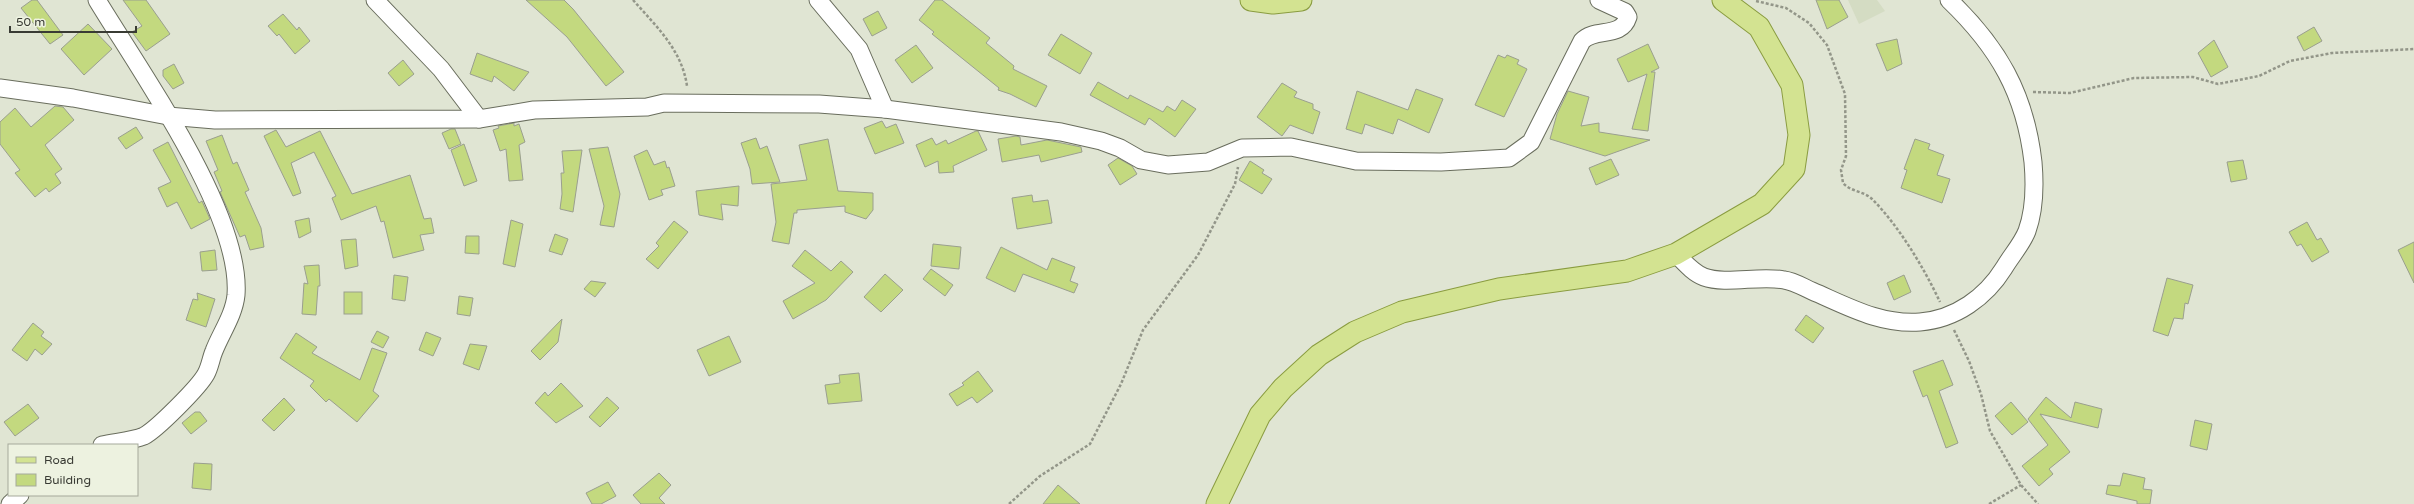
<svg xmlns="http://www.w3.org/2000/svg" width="2414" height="504" font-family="'Varela Round',sans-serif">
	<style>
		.built { fill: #d4dcc3 }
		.building { fill: #c3d97f; stroke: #9a9f8f }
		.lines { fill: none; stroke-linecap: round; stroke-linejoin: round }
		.minor-casing { stroke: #696d5d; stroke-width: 19 }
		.major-casing { stroke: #8a9c40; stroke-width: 23 }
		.path { stroke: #939689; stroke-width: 2.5; stroke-dasharray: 3 2; stroke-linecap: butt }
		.minor { stroke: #fff; stroke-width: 17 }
		.major { stroke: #d3e391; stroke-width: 21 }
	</style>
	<rect width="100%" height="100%" fill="#e0e5d3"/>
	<path class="built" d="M1848 0H1877L1885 11 1859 24Z"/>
	<g class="building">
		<path d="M32 0H37L63 35 50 44 21 8Z"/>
		<path d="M123 0H146L170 34 146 51 132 32 142 26Z"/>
		<path d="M526 0H564L573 9 624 72 606 86 567 37Z"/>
		<path d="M935 0H942L990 38 986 43 1014 66 1013 69 1047 86 1036 107 1010 94 998 90 999 88 932 34 934 32 919 20Z"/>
		<path d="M1816 0H1839L1848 17 1827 29Z"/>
		<path d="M878 11 887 28 872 36 863 19Z"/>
		<path d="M283 14 297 30 299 27 310 41 295 54 279 34 277 36 268 26Z"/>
		<path d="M88 24 112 49 84 75 61 49Z"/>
		<path d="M2314 27 2322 41 2304 51 2297 37Z"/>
		<path d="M1061 34 1092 53 1080 74 1048 55Z"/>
		<path d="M1897 39 1902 64 1887 71 1876 44Z"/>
		<path d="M2214 40 2228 67 2211 77 2198 53Z"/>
		<path d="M1648 44 1659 68 1651 72H1655L1648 131 1632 129 1647 74 1628 82 1617 59Z"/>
		<path d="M916 45 933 68 912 83 895 60Z"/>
		<path d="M477 53 529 72 514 91 494 76 492 82 470 74Z"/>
		<path d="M1498 55 1505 58 1507 55 1519 60 1517 64 1527 69 1504 117 1475 105Z"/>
		<path d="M403 60 414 74 399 86 388 73Z"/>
		<path d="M174 64 184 83 173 89 163 76V70Z"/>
		<path d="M1098 82 1128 99 1130 95 1163 112 1167 106 1175 111 1182 100 1196 109 1175 137 1149 118 1145 125 1090 95Z"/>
		<path d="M1282 83 1297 92 1294 97 1313 104V109L1320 112 1313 134 1290 125 1282 136 1257 117Z"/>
		<path d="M1416 89 1443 99 1429 133 1398 119 1393 134 1365 124 1362 134 1346 129 1357 91 1408 110Z"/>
		<path d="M1568 91 1589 97 1581 126 1599 123V132L1650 140 1605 156 1550 139 1557 114Z"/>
		<path d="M55 106 63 107 74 120 45 145 62 169 55 174 61 183 49 192 46 188 35 197 15 173 20 170 0 144V122L15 108 31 127Z"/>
		<path d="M882 121 886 128 896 124 904 143 875 154 864 128Z"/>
		<path d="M514 123V126L519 124 525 142 519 145 523 180 509 181 506 149 500 151 493 130 499 128 498 126Z"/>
		<path d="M136 127 143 138 126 149 118 138Z"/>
		<path d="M451 129H455L461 144 449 149 442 133Z"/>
		<path d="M276 130 286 147 320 131 352 194 410 175 424 219 431 218 434 233 420 235 424 250 393 258 384 221 381 222 376 206 341 220 332 198 336 196 314 152 291 163 301 193 293 196 264 136Z"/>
		<path d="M976 131H978L987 150 953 166 954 172 939 173 938 161 925 167 916 145 932 138 936 145 946 140 948 144Z"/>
		<path d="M222 135 233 164 237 162 249 190 245 192 261 228 264 247 250 250 245 235 240 237 220 192 222 191 214 172 218 170 206 141Z"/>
		<path d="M1016 136 1020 137 1021 145 1047 140 1081 147 1082 152 1041 162 1039 155 1002 162 998 139Z"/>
		<path d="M756 138 760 149 767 146 780 182 752 184 750 169 741 143Z"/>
		<path d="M828 139 838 191 873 193V210L866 219 845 212V206L797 210V213H794L789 244 772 241 776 222 771 184 807 180 799 145Z"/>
		<path d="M1915 139 1930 144 1928 149 1944 155 1937 175 1950 179 1942 203 1901 188 1907 170 1904 169Z"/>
		<path d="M168 142 199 203 202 201 210 219 191 229 177 202 167 207 158 188 171 182 153 150Z"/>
		<path d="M464 144 477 181 464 186 451 150Z"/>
		<path d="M608 147 620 194 614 227 600 225 604 206 589 149Z"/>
		<path d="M582 150 573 212 560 209 562 194 561 173H564L562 151Z"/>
		<path d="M647 150 654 165 665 161 667 168 669 167 675 186 661 190 663 195 649 200 634 156Z"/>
		<path d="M1118 158 1132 166 1137 174 1120 185 1108 165Z"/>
		<path d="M1611 159 1619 175 1596 185 1589 168Z"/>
		<path d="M2243 160 2247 179 2231 182 2227 162Z"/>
		<path d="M1250 161 1264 170 1262 173 1272 179 1262 194 1239 180Z"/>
		<path d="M739 186 738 206 721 204 723 220 699 215 696 191Z"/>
		<path d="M1032 195 1033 202 1048 200 1052 223 1017 229 1012 198Z"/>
		<path d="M309 218 311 232 299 238 295 221Z"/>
		<path d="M511 220 523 224 515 267 503 264Z"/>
		<path d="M674 221 688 232 658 269 646 259 659 246 656 243Z"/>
		<path d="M2307 222 2317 240 2321 238 2329 252 2312 262 2301 244 2297 246 2289 232Z"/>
		<path d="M555 234 568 239 562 255 549 251Z"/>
		<path d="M466 236H479V254L465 253Z"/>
		<path d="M356 239 358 266 345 269 341 240Z"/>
		<path d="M2414 242V283L2398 250Z"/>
		<path d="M933 244 961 247 959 269 931 266Z"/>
		<path d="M1001 247 1047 270 1052 258 1075 267 1070 281 1078 284 1074 293 1023 274 1015 292 986 278Z"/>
		<path d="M215 250 217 270 202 271 200 252Z"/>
		<path d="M805 250 831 271 841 261 853 272 826 300 793 319 783 301 815 283 792 266Z"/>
		<path d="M319 265 320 286H318L316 315 302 314 304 283 308 284 304 266Z"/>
		<path d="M931 269 953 285 945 296 923 279Z"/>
		<path d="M885 274 903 290 881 312 864 297Z"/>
		<path d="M394 275 408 277 405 301 392 299Z"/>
		<path d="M1904 275 1911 292 1894 300 1887 283Z"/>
		<path d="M2167 278 2193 285 2188 304 2185 303 2183 319 2174 318 2168 336 2153 331Z"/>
		<path d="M591 281 606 283 595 297 584 289Z"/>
		<rect x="344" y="292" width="18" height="22"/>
		<path d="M197 293 215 299 206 327 186 320 193 299 198 300Z"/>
		<path d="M459 296 473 298 470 316 457 314Z"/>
		<path d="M1806 315 1824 328 1813 343 1795 330Z"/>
		<path d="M562 319 558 342 540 360 531 351Z"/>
		<path d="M33 323 44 332 41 336 52 344 42 355 35 349 27 361 12 350Z"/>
		<path d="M377 331 389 337 383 348 371 342Z"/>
		<path d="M426 332 441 338 433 356 419 350Z"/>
		<path d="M296 333 317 347 312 353 360 380 372 348 387 353 373 391 379 396 357 422 329 399 326 402 310 386 314 381 280 358Z"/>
		<path d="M729 336 741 362 709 376 697 350Z"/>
		<path d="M470 344 487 346 479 370 463 364Z"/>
		<path d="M1943 360 1953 385 1939 391 1958 443 1946 448 1927 395 1923 397 1913 371Z"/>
		<path d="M978 371 993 391 977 403 972 397 957 406 949 394 964 385 962 383Z"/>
		<path d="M859 373 862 401 828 404 825 385 840 383 839 375Z"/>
		<path d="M561 383 583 406 556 423 535 403 545 392 548 396Z"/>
		<path d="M607 397 619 408 600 427 589 417Z"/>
		<path d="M2046 397 2071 418 2075 402 2102 409 2098 428 2040 414 2070 452 2049 469 2053 474 2039 486 2022 466 2048 445 2028 419Z"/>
		<path d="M284 398 295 410 274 431 262 420Z"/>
		<path d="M2011 402 2028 422 2012 435 1995 416Z"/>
		<path d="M28 404 39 418 15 436 4 422Z"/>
		<path d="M195 412H200L207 421 191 434 182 423Z"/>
		<path d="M2195 420 2212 424 2207 450 2190 446Z"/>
		<path d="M194 463 212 464 211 490 192 488Z"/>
		<path d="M659 473 671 485 659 498 665 504H641L633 495Z"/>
		<path d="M2123 473 2145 478 2143 489 2152 490 2150 504H2137V501L2106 494 2108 485 2120 486Z"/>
		<path d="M608 482 616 496 601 504H592L586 493Z"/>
		<path d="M1058 485 1080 504H1043Z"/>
	</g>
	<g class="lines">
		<defs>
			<g id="minor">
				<path d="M97 0C140 71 242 214 236 295 234 315 221 333 214 351 211 358 210 367 206 374 199 387 157 429 144 436 132 441 115 442 102 445"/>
				<path d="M375 0 441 69 479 119"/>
				<path d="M818 0 859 49 885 109"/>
				<path d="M0 88 73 98 168 116 215 120 479 119 534 110 647 107 664 103 819 104 885 109 1061 132 1101 141 1120 148 1141 160 1168 165 1208 162 1242 148 1291 147 1356 161 1441 162 1509 158 1531 142 1582 41C1595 27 1621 39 1628 17L1625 12 1599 0"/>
				<path d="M1676 254C1684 262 1693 273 1704 277 1726 285 1760 275 1784 280 1793 281 1803 287 1812 291 1847 306 1880 325 1920 322 1956 319 1986 297 2004 268 2011 256 2022 244 2027 231 2035 209 2035 185 2033 162 2025 93 1998 47 1949 0"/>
				<path d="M10 504 20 495"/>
			</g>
			<g id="major">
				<path d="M1251 0 1273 3 1301 0"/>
				<path d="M1217 504 1260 415 1283 388 1319 355 1355 332 1402 312 1499 289 1627 271 1676 254 1762 204 1794 169 1799 135 1792 85 1759 27 1723 0"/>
			</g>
		</defs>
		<use href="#minor" class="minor-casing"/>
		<use href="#major" class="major-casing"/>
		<g class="path">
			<path d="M633 0C656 26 682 50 687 86"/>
			<path d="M1756 1 1786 8 1809 23 1827 45 1845 94 1846 156 1841 170 1843 183C1851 192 1864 191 1872 199 1899 226 1924 268 1940 302"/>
			<path d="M2033 92 2070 93 2134 78 2193 77 2218 84 2259 76 2290 61 2332 53 2414 49"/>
			<path d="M1954 330 1969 361 1981 394 1990 431 2021 485 2038 504"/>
			<path d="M1009 504 1040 476 1090 444 1121 384 1143 330 1198 255 1235 184 1238 167"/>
			<path d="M1989 504 2021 485"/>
		</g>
		<use href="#minor" class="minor"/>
		<use href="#major" class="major"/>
	</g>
	<rect x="8" y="444" width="130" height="52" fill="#edf2e0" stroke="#a5a99b"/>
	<rect x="16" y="457" width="20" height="6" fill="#d3e391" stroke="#a5a99b"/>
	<text x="44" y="464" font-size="12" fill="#393b34">Road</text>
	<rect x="16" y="474" width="20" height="12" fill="#c3d97f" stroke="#a5a99b"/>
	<text x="44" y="484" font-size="12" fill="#393b34">Building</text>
	<path d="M10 26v6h126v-6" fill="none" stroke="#393b34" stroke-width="2"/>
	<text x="16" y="26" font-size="12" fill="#393b34" stroke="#edf2e0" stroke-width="3" paint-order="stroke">50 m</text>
</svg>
